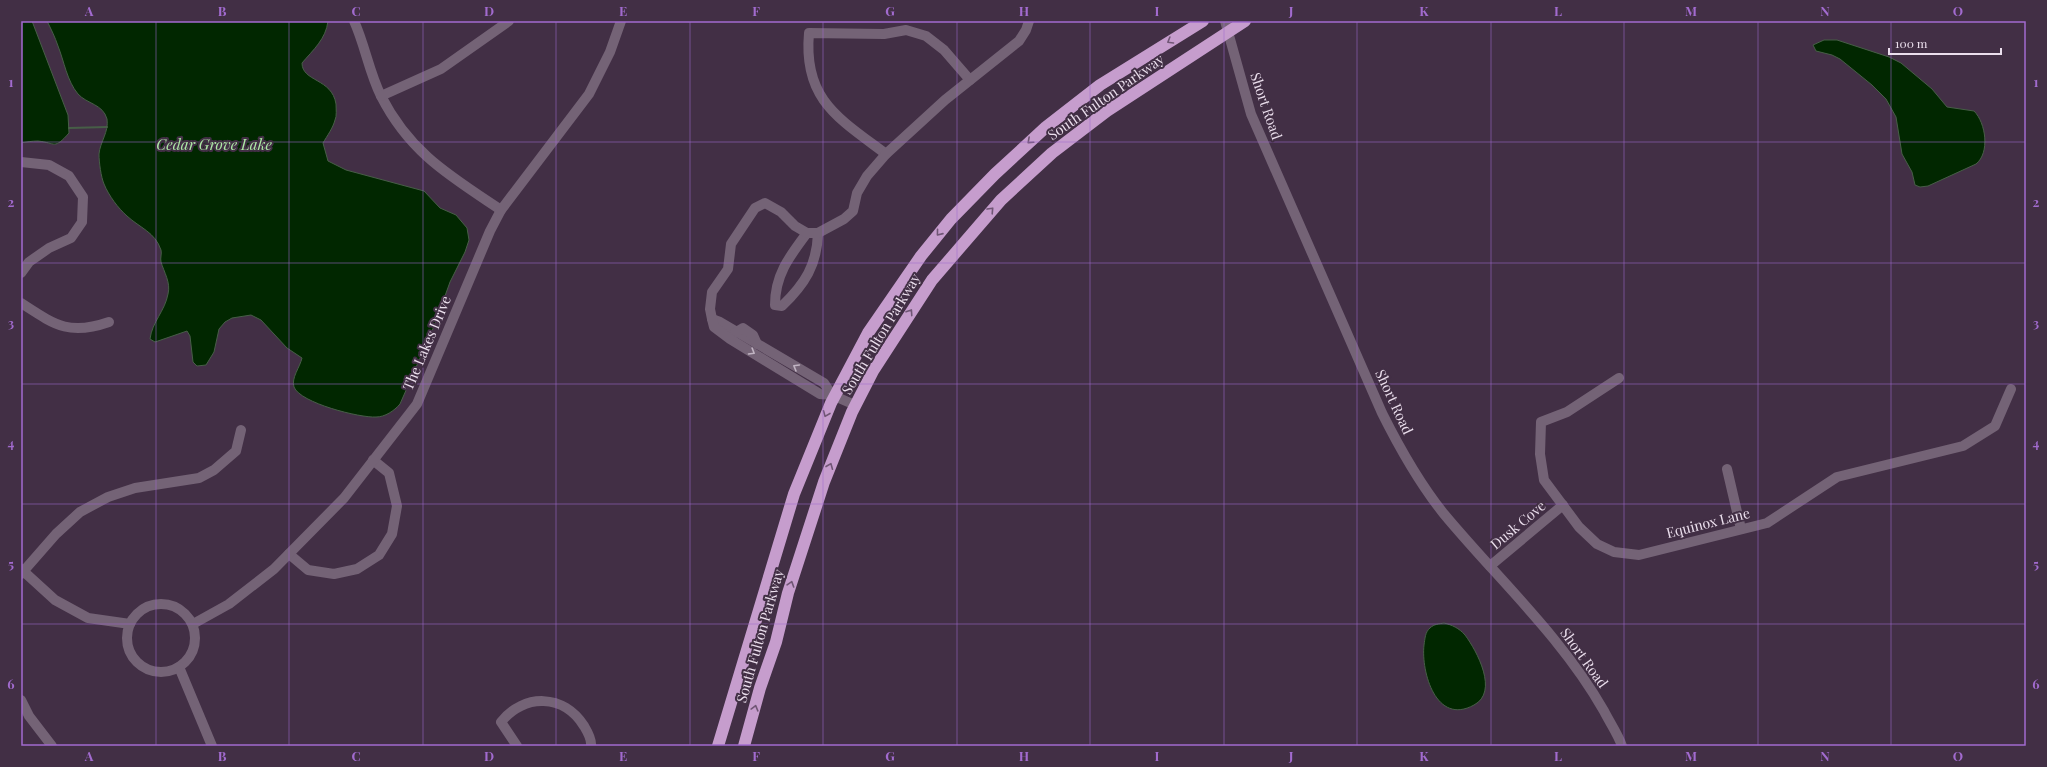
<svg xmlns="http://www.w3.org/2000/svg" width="2047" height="767" font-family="'Playfair Display',serif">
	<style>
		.water { fill: #012700; stroke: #475e47 }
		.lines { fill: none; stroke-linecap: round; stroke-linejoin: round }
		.stream { stroke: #475e47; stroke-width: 2 }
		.minor { stroke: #746376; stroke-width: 10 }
		.highway { stroke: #c69dcd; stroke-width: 12 }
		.oneway { stroke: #705675 }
		.oneway2 { stroke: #c1b4c3 }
		.grid { fill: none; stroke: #a26bcf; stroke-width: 1; stroke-opacity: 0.55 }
		.labels { text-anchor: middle; stroke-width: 4; stroke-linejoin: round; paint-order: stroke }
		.street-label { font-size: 14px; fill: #ebdfed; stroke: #422f45 }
		.water-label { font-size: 15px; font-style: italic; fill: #aeeaa6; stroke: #422f45 }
		.neatline { fill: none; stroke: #a26bcf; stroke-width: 1.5 }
		.grid-label { font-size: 13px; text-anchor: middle; font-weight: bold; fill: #a26bcf }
	</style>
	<rect width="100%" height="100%" fill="#422f45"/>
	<g class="water">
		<path d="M21 21H32L68 115 69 133C54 150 56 143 38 141 32 141 26 142 21 143Z"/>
		<path d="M47 21H328C326 39 313 50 302 63 302 82 332 78 336 104 336 109 337 116 335 120 333 128 327 136 323 143L328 161 346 170 424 191 440 208 456 215 467 228 469 240 465 252 450 282 435 324 400 404C394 411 385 417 376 417 360 418 300 403 294 387 291 378 300 367 302 358L287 348 261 320 251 315 232 318 225 322 219 329 214 352 206 365 197 366 193 362 190 336 187 331 155 342 150 339C152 322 165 311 168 294 171 283 164 272 161 262 160 258 162 254 161 250 155 232 140 228 127 216 118 208 109 196 104 184 101 177 99 162 99 154 100 142 109 132 107 119 103 104 87 104 78 94 67 81 64 61 58 46 55 37 51 29 47 21Z"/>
		<path d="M1824 40H1837L1889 57 1901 63 1932 89 1947 107 1974 111C1986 123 1990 153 1976 164L1928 186 1920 187 1915 185 1912 172 1902 154 1896 117 1886 99 1872 85 1840 59 1832 55 1816 51 1813 45Z"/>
		<path d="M1444 623C1452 625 1459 628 1465 635 1477 651 1499 692 1474 705 1436 726 1421 672 1424 645 1425 639 1425 632 1430 628 1434 624 1439 624 1444 623Z"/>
	</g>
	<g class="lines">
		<path class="stream" d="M69 128 107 127"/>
		<g class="minor">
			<path d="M354 21C365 45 369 72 381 96 410 153 450 176 501 210"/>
			<path d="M1225 21 1251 114 1382 413C1400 449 1419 483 1444 514 1498 579 1562 637 1604 711 1610 723 1618 734 1622 746"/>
			<path d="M381 96 441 69 509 21"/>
			<path d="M886 154C838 118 803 99 809 33L884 34 906 30 926 36 944 50 970 80"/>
			<path d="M21 162 49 165 69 176 83 197 82 222 71 238 49 248 29 262 21 273"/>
			<path d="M807 233C789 257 775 275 775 305L782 306C805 284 817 265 818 233"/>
			<path d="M21 303C55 325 69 336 109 322"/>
			<path d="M712 319 720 322 824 383 832 395"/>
			<path d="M733 334 743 328 753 335 757 344"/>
			<path d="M1619 378 1567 412 1541 422 1540 454 1544 480 1579 527 1597 544 1614 552 1639 555 1767 523 1837 477 1963 446 1995 426 2011 389"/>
			<path d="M855 405 832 395 820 394 730 339 714 327 712 319 710 309 712 292 728 269 731 244 755 208 765 203 781 212 795 226 807 233H818L844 219 853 211 857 193 867 176 886 154 945 100 1019 41 1026 30 1029 21"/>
			<path d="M1727 469 1741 529"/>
			<path d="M289 554 308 570 334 574 357 569 379 555 392 534 397 506 389 473 373 460"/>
			<path d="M1490 566 1563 505"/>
			<path d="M21 569 55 600 88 618 130 624"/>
			<path d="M21 574 56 534 80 512 108 497 135 488 199 478 214 470 236 451 241 430"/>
			<circle cx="161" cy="638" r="34"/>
			<path d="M193 624 229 604 274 569 344 498 417 404 490 231 501 210 589 94 610 52 621 21"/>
			<path d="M179 667 212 746"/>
			<path d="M21 700 29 716 52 746"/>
			<path d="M517 746 501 722C524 693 564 694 584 726 587 731 592 739 591 746"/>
		</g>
		<g class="highway">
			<path d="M718 746 794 494 831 403 868 333 921 256 951 219 995 174 1046 127 1100 85 1203 21"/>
			<path d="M744 746 760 688 776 642 788 593 824 482 852 412 873 371 932 280 1001 200 1052 153 1107 111 1245 21"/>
		</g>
	</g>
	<defs><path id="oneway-chevron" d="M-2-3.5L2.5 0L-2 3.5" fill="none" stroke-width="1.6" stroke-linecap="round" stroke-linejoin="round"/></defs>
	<g class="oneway">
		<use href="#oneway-chevron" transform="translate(1170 41) rotate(149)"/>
		<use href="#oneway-chevron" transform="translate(1030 141) rotate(138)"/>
		<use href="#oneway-chevron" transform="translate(991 210) rotate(-47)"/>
		<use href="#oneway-chevron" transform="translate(939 233) rotate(129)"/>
		<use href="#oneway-chevron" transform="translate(910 312) rotate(-56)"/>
		<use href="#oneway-chevron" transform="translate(826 414) rotate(112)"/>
		<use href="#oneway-chevron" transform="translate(830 466) rotate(-68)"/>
		<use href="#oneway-chevron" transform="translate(791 584) rotate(-72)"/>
		<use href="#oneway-chevron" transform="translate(755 708) rotate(-75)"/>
	</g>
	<g class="oneway2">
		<use href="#oneway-chevron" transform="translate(752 352) rotate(31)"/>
		<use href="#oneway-chevron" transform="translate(796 367) rotate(-150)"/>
	</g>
	<path class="grid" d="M156 21V746M289 21V746M423 21V746M556 21V746M690 21V746M823 21V746M957 21V746M1090 21V746M1224 21V746M1357 21V746M1491 21V746M1624 21V746M1758 21V746M1891 21V746M21 142H2026M21 263H2026M21 384H2026M21 504H2026M21 624H2026"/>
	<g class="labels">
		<g class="street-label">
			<text transform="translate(1106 97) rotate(-35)" y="5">South Fulton Parkway</text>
			<text transform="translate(1266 106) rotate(71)" y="5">Short Road</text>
			<text transform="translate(881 334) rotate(-59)" y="5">South Fulton Parkway</text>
			<text transform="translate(427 343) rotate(-67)" y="5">The Lakes Drive</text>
			<text transform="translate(1394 402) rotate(65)" y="5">Short Road</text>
			<text transform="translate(1708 523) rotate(-14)" y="5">Equinox Lane</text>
			<text transform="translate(1518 525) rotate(-40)" y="5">Dusk Cove</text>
			<text transform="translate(760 636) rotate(-74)" y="5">South Fulton Parkway</text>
			<text transform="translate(1584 658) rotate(54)" y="5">Short Road</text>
		</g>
		<g class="water-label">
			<text x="214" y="150">Cedar Grove Lake</text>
		</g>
	</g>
	<rect width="2047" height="767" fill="none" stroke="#422f45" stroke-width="44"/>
	<path d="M1889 48v6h112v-6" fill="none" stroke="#ebdfed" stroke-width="2"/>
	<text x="1895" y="48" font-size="12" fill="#ebdfed" stroke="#422f45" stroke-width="3" paint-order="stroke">100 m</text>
	<rect x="22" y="22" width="2003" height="723" class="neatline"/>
	<g class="grid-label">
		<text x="89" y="16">A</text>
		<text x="222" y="16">B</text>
		<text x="356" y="16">C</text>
		<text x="489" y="16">D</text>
		<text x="623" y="16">E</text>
		<text x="756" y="16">F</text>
		<text x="890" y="16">G</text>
		<text x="1024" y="16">H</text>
		<text x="1157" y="16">I</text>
		<text x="1291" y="16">J</text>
		<text x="1424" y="16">K</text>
		<text x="1558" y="16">L</text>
		<text x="1691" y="16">M</text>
		<text x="1825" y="16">N</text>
		<text x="1958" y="16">O</text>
		<text x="11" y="87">1</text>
		<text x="2036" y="87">1</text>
		<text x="11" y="207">2</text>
		<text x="2036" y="207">2</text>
		<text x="11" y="328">3</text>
		<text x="2036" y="328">3</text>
		<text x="11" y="448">4</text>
		<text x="2036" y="448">4</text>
		<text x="11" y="569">5</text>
		<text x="2036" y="569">5</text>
		<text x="11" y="689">6</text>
		<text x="2036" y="689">6</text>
		<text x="89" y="761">A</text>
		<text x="222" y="761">B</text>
		<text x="356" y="761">C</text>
		<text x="489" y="761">D</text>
		<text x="623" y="761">E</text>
		<text x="756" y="761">F</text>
		<text x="890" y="761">G</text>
		<text x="1024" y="761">H</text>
		<text x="1157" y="761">I</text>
		<text x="1291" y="761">J</text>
		<text x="1424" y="761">K</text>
		<text x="1558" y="761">L</text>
		<text x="1691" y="761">M</text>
		<text x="1825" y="761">N</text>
		<text x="1958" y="761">O</text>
	</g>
</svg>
